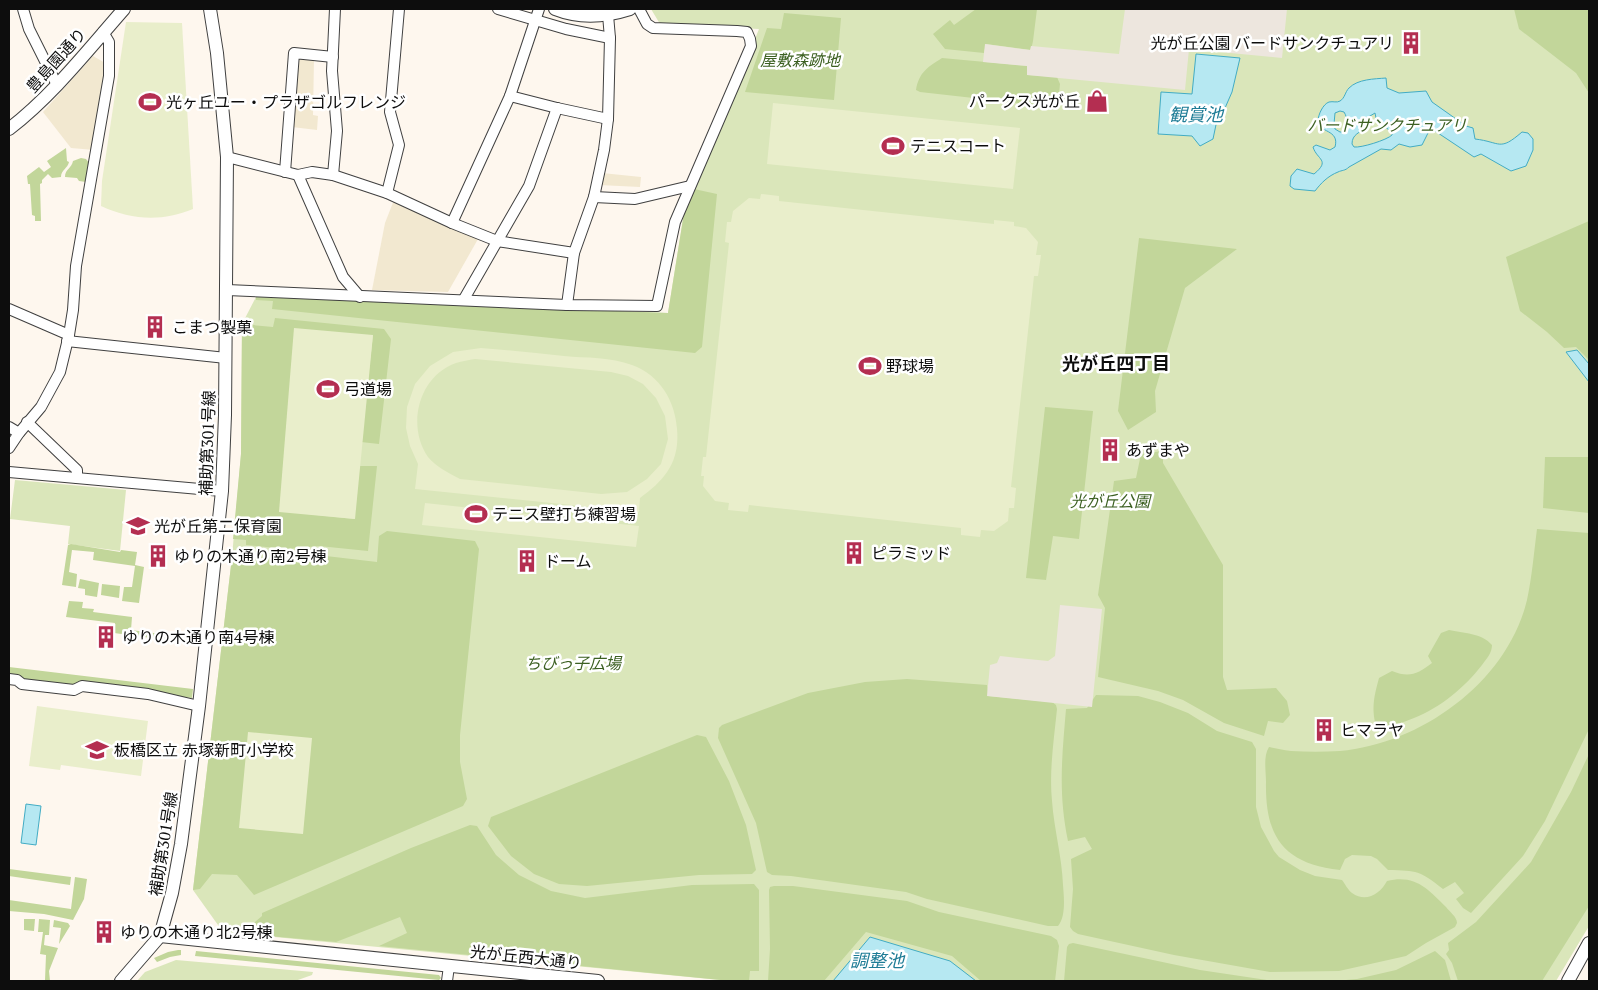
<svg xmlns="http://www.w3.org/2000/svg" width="1598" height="990" font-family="'PT Serif','Noto Sans JP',serif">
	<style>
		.farmland { fill: #f2e8d0 }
		.green { fill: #dae6ba }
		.forest { fill: #c2d69a }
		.pitch { fill: #e9eecb; fill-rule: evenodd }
		.plaza { fill: #ede6de }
		.water { fill: #b6e8f2; stroke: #42acc4; fill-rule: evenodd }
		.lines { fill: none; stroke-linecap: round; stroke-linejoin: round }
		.minor-casing { stroke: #404040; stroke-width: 12 }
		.tertiary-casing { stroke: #404040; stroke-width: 14 }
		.minor { stroke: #fff; stroke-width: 10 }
		.tertiary { stroke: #fff; stroke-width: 12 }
		.labels { text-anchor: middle; stroke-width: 5; stroke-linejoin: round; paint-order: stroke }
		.poi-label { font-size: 16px; fill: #0d0d0d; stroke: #fff; text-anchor: start }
		.street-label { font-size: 16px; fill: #0d0d0d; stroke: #fff }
		.park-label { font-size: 16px; font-style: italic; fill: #3c6022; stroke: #fff }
		.water-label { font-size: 18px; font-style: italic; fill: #1e7c96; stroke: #fff }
		.neighbourhood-label { font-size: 18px; font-weight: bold; fill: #0d0d0d; stroke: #fff }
	</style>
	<rect width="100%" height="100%" fill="#fef7ee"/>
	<g class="farmland">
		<path d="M93 56 107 64 94 150 71 148 43 112Z"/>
		<path d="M301 58 314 59 313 115 318 116 317 130 292 127 297 61Z"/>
		<path d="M602 173 641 177 640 187 599 185Z"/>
		<path d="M394 200 478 239 448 292 372 290 385 223Z"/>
	</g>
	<g class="green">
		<path d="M651 9H1589V926L1556 981H730L223 932 193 890 232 557 241 454 242 324 256 297 668 313 684 213 759 29 660 24Z"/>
		<path d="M15 480 126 490 120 551 68 544 70 526 10 519Z"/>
		<path d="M176 960 313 972 312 975 295 981H137L145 972Z"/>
	</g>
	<g class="forest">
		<path d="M976 9H1037L1033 41 1031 50 986 44 984 53 945 49 933 34 950 20 954 25Z"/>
		<path d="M1514 9H1589V93L1576 73 1519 29Z"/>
		<path d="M784 13 841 18 834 100 745 92 767 28 781 29Z"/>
		<path d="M942 58 1028 66V75L1057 77 1060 84 1058 104 1054 107 920 92 916 90C919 72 928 67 942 58Z"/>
		<path d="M66 148 67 161 69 162C68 168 61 170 61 177L52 178 48 174 42 180V183L40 184 41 221H35V216L32 215 30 184H28L27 176 39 167 44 172 51 167 47 161Z"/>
		<path d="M81 158 86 159 89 163 86 182 79 181 77 178 65 177C65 169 72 168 73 161Z"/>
		<path d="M694 189 717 194 702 347 695 353 272 309 273 301 256 300V297L668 313 684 213Z"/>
		<path d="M1589 221V360L1576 347 1564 348 1547 332 1520 311 1506 257Z"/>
		<path d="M1139 238 1237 249 1185 288 1155 391 1156 412 1128 430 1118 411Z"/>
		<path d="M275 318 384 329 391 339 379 444 361 442 373 335 279 511 354 519 359 466H377L368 551 319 546 286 549 246 545V540L233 539 241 454 242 324 273 327Z"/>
		<path d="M1045 407 1093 411 1079 539 1053 536 1046 580 1026 578Z"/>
		<path d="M1163 451V463L1223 565V677L1227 690 1276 688 1287 701 1290 715 1283 723 1268 721 1264 736 1224 723 1183 700 1158 691 1098 677 1105 608 1098 595 1114 481 1136 478 1141 454Z"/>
		<path d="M1545 457H1589V513L1543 508Z"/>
		<path d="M1537 529 1589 533V729L1545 821 1523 856 1471 913 1463 908 1456 899 1464 893 1455 882 1443 889C1419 870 1418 871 1388 870L1377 859 1371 856 1352 855 1345 859 1340 870C1283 864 1265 836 1266 782 1266 771 1263 756 1269 747 1276 748 1283 750 1291 751 1307 752 1324 752 1340 751 1422 743 1507 682 1527 600 1532 577 1534 552 1537 529Z"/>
		<path d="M387 531 475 541 479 549 460 735V762L467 799 463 806 254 895 237 875 212 874 200 889 193 890 232 557 245 558V555L286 559 326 556 377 562 379 536Z"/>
		<path d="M71 544 120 552 121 550 137 552 135 565 144 567 139 603 122 601 124 587H132L135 566 93 560 94 552 72 550 69 572 77 574 76 587 62 585 68 545Z"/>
		<path d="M80 579 99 583 97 597 85 595V589L78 588Z"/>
		<path d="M102 584 120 586 119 598 101 595Z"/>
		<path d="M69 601 83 602 82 608 94 609 93 612 132 617 131 630 169 635V637L182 638 183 633 190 634 189 643 114 633 115 623 66 617Z"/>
		<path d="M1449 630C1463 633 1482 633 1492 645 1492 653 1487 658 1482 665 1465 687 1440 708 1414 718 1402 723 1390 726 1378 733 1371 711 1373 700 1379 678L1392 671C1409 678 1418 674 1432 663L1428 656 1441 633Z"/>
		<path d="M9 667 193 689 192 698 81 684 74 688 23 681 9 676Z"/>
		<path d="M907 679 987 685 988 696 1052 702 1056 705 1057 709C1054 739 1049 771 1052 801 1054 829 1062 857 1063 885 1064 897 1066 917 1058 926H1048L927 899 906 892 791 876 772 875 767 872 756 823 718 738 719 728 722 725 808 693 865 682Z"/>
		<path d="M1096 695 1138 696 1160 702 1188 713 1217 731 1252 742 1256 749V807L1261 827 1274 851 1279 857 1300 870 1315 876 1342 880C1345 884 1348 890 1352 893 1366 903 1380 894 1387 881 1415 874 1428 889 1446 907 1450 912 1457 917 1457 923L1455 927 1426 943 1406 956 1339 971 1270 972 1174 955 1078 934 1073 931 1070 927 1073 889 1071 859 1092 849 1085 837 1068 841C1058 793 1062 757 1066 709L1087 708Z"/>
		<path d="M697 735 706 737 729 781 746 825 756 870 752 874 699 875 587 886 559 884 534 874 511 856 488 826 491 817Z"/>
		<path d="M1589 754V906L1542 981H1458L1452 963 1446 954 1449 950 1448 943 1476 922 1531 862 1571 792Z"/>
		<path d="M470 825 477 826 496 855 519 875 551 891 585 898 692 885 754 884 759 890V971H750L749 981H731L379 946 407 933 400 917 336 942 223 932 220 928 223 925 249 927 262 916V913L411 848Z"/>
		<path d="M9 869 71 877 70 885 9 876Z"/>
		<path d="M75 877 87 879 84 899 73 920 44 914 9 911V900L71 909Z"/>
		<path d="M774 886H793L907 901 939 912 1051 936 1057 940 1059 946 1055 981H981L952 956 866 932 824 981H768L770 949 769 890 770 887Z"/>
		<path d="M24 919H35L34 931 24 930Z"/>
		<path d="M39 919 50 920 49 935H45L44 945 58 948 49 971 50 981 45 980 46 955 40 954 43 932H38Z"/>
		<path d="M54 920 68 923 70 926 59 944 61 928 53 927Z"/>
		<path d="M1073 943 1200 970 1273 981H1064L1067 947 1069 944Z"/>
		<path d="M178 950H181V955L170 957 157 962 154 958 168 952Z"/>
		<path d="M196 951 439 975 441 978 439 980 195 956Z"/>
		<path d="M1435 951 1445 960 1451 981H1334L1357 979 1396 970Z"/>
	</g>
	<g class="pitch">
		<path d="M126 22 182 23 193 209C162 222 131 220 101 206L102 181Z"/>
		<path d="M773 103 1020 128 1013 189 767 164Z"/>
		<path d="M761 194 779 196V201L994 224V220L1014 222V226L1026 228 1038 242 1036 255H1041L1038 276H1034L1011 487 1016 488 1014 508H1009L1008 521 994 531 981 530 980 537 961 535V528L749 505 748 512 728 510 729 503 715 501 703 486 704 476H701L703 457H706L729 243 725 242 727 222H731L733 211 749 198 760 199Z"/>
		<path d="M294 328 373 335 355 519 279 512Z"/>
		<path d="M481 348C509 350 536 353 564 356 586 358 611 357 632 365 660 375 675 401 677 429 680 462 665 480 640 498L639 512 415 489 418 464 410 446 406 428 407 407 415 384 430 366 453 352ZM475 359 611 372 628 376 643 384 656 398 665 416 668 439 661 464 647 479 627 492 601 494 460 479C449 473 436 467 428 457 406 425 419 376 456 363 462 361 469 360 475 359Z"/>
		<path d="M425 503 639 526 636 547 422 525Z"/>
		<path d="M37 706 148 721 141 776 61 765 60 770 29 766Z"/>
		<path d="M248 732 312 738 303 834 239 828Z"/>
	</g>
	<g class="plaza">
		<path d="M1125 9H1287L1282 58 1189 49 1185 90 1027 75V66L983 62 985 44 1030 50 1031 46 1119 54Z"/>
		<path d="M1060 605 1102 609 1092 707 987 696 990 665 997 663 1000 656 1048 661 1055 656Z"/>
	</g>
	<g class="water">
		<path d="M1196 54 1240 58 1232 92 1225 108 1217 120 1213 139 1200 146 1192 136 1158 134 1161 92 1192 94Z"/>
		<path d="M1386 78 1387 88 1399 93 1426 91 1432 102 1466 126 1473 128 1475 139C1501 142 1499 152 1522 132L1528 133 1533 139V150L1526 166 1511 171 1481 154 1474 157 1435 131H1429L1422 145 1410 147 1399 144 1391 150 1381 149 1349 167C1345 171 1342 170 1338 172 1328 176 1321 183 1315 191L1294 189 1290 186 1291 176 1297 169 1314 174C1331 160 1317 160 1313 147L1316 145 1330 150 1335 147C1340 129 1318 133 1318 121 1318 115 1323 104 1329 102 1333 101 1337 103 1340 101 1345 98 1345 92 1349 88 1358 79 1374 79 1386 78ZM1340 111 1344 112C1348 118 1347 126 1343 132H1340L1335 129 1334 124 1335 113ZM1375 113 1376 118 1392 133V135C1387 140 1361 148 1354 147L1352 144C1352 134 1360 133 1366 127L1367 123 1365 119Z"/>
		<path d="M1577 350 1589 364V382L1566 352Z"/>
		<path d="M26 804 41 806 36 845 21 843Z"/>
		<path d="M870 937 950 961 976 981H833Z"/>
	</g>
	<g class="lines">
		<defs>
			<g id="minor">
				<path d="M23 9 29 29 57 85"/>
				<path d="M498 9 566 29 610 38"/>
				<path d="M510 96 557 108 608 119"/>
				<path d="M227 157 298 175 312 172 333 175 387 193 452 223 497 241 574 253"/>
				<path d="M285 172 294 53 333 57"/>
				<path d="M298 175 343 277 360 297"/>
				<path d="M333 175 337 131 332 71 335 9"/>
				<path d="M387 193 399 145 390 112 399 9"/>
				<path d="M594 197 635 199 690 186"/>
				<path d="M452 223 510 96 539 9"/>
				<path d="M227 290 567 305 657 306 675 222 751 46 750 39 747 32 737 31 653 28 647 24 639 9"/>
				<path d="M464 299 529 186 557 108"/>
				<path d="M567 305 574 253 594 197 604 150 608 119 610 38 608 15"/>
				<path d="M9 309 69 335"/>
				<path d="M67 341 226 358"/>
				<path d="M27 422 77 470V478"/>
				<path d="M9 427 19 433"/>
				<path d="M9 448 19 433 41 407 60 372 69 335 73 310 76 266 109 76V42L103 32"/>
				<path d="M9 472 222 491"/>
				<path d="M9 679 17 680 22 684 74 690 82 686 148 694 199 706"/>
				<path d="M447 981 449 966"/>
			</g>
			<g id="tertiary">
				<path d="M555 9C580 19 605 17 630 9"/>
				<path d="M9 129C53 95 87 51 124 9"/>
				<path d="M160 936 598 981"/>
				<path d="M121 981 160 936 172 893 181 844 199 706 222 491 225 415 227 157 217 53 210 9"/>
				<path d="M1568 981 1589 943"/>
			</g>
		</defs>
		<use href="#minor" class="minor-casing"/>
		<use href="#tertiary" class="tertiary-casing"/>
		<use href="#minor" class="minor"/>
		<use href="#tertiary" class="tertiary"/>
	</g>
	<defs>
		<symbol id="building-bare" viewBox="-9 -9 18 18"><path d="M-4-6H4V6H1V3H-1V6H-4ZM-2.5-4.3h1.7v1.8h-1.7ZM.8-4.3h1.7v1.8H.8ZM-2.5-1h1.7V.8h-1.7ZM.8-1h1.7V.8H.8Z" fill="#b42e51" stroke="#fff" stroke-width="2.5" paint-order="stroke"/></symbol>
		<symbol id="shop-bare" viewBox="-9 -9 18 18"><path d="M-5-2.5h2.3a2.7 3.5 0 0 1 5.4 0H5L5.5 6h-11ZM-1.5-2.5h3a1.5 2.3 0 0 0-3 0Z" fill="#b42e51" stroke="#fff" stroke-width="2.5" paint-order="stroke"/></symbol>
		<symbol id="stadium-bare" viewBox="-9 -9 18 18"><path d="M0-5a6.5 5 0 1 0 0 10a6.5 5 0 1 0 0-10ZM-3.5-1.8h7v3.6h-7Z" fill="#b42e51" stroke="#fff" stroke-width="2.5" paint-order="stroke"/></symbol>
		<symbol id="school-bare" viewBox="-9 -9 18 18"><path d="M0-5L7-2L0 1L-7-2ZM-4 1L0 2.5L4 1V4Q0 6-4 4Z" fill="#b42e51" stroke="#fff" stroke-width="2.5" paint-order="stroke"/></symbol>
	</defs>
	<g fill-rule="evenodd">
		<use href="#building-bare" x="1395" y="27" width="32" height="32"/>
		<use href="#shop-bare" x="1081" y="85" width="32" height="32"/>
		<use href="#stadium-bare" x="134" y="86" width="32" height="32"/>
		<use href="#stadium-bare" x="877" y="130" width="32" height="32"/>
		<use href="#building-bare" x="139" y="311" width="32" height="32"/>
		<use href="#stadium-bare" x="854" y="350" width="32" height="32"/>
		<use href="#stadium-bare" x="312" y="373" width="32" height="32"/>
		<use href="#building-bare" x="1094" y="434" width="32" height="32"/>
		<use href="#stadium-bare" x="460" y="498" width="32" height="32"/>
		<use href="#school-bare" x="122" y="510" width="32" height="32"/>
		<use href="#building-bare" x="838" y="537" width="32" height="32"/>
		<use href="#building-bare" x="142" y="540" width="32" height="32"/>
		<use href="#building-bare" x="511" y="545" width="32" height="32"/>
		<use href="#building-bare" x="90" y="621" width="32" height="32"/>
		<use href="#building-bare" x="1308" y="714" width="32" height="32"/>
		<use href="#school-bare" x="81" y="734" width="32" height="32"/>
		<use href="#building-bare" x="88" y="916" width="32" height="32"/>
	</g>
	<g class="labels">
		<g class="poi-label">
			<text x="1394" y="49" text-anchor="end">光が丘公園 バードサンクチュアリ</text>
			<text x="1080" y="107" text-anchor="end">パークス光が丘</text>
			<text x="166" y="108">光ヶ丘ユー・プラザゴルフレンジ</text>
			<text x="910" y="152">テニスコート</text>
			<text x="172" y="333">こまつ製菓</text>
			<text x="886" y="372">野球場</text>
			<text x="344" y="395">弓道場</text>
			<text x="1126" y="456">あずまや</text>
			<text x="492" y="520">テニス壁打ち練習場</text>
			<text x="154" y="532">光が丘第二保育園</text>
			<text x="871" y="559">ピラミッド</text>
			<text x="174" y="562">ゆりの木通り南2号棟</text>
			<text x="544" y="567">ドーム</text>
			<text x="122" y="643">ゆりの木通り南4号棟</text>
			<text x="1340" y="736">ヒマラヤ</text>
			<text x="114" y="756">板橋区立 赤塚新町小学校</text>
			<text x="120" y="938">ゆりの木通り北2号棟</text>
		</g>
		<g class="street-label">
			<text transform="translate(56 60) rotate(-48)" y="6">豊島園通り</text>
			<text transform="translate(207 443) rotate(-88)" y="6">補助第301号線</text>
			<text transform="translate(163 844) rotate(-81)" y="6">補助第301号線</text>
			<text transform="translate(526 957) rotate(6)" y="6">光が丘西大通り</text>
		</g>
		<g class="park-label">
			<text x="800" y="66">屋敷森跡地</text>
			<text x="1387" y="131">バードサンクチュアリ</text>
			<text x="1110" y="507">光が丘公園</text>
			<text x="573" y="669">ちびっ子広場</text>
		</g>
		<g class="water-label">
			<text x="1196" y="121">観賞池</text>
			<text x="877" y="967">調整池</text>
		</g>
		<g class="neighbourhood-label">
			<text x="1116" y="370">光が丘四丁目</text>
		</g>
	</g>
	<rect width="1598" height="990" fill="none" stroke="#0d0d0d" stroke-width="20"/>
</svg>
